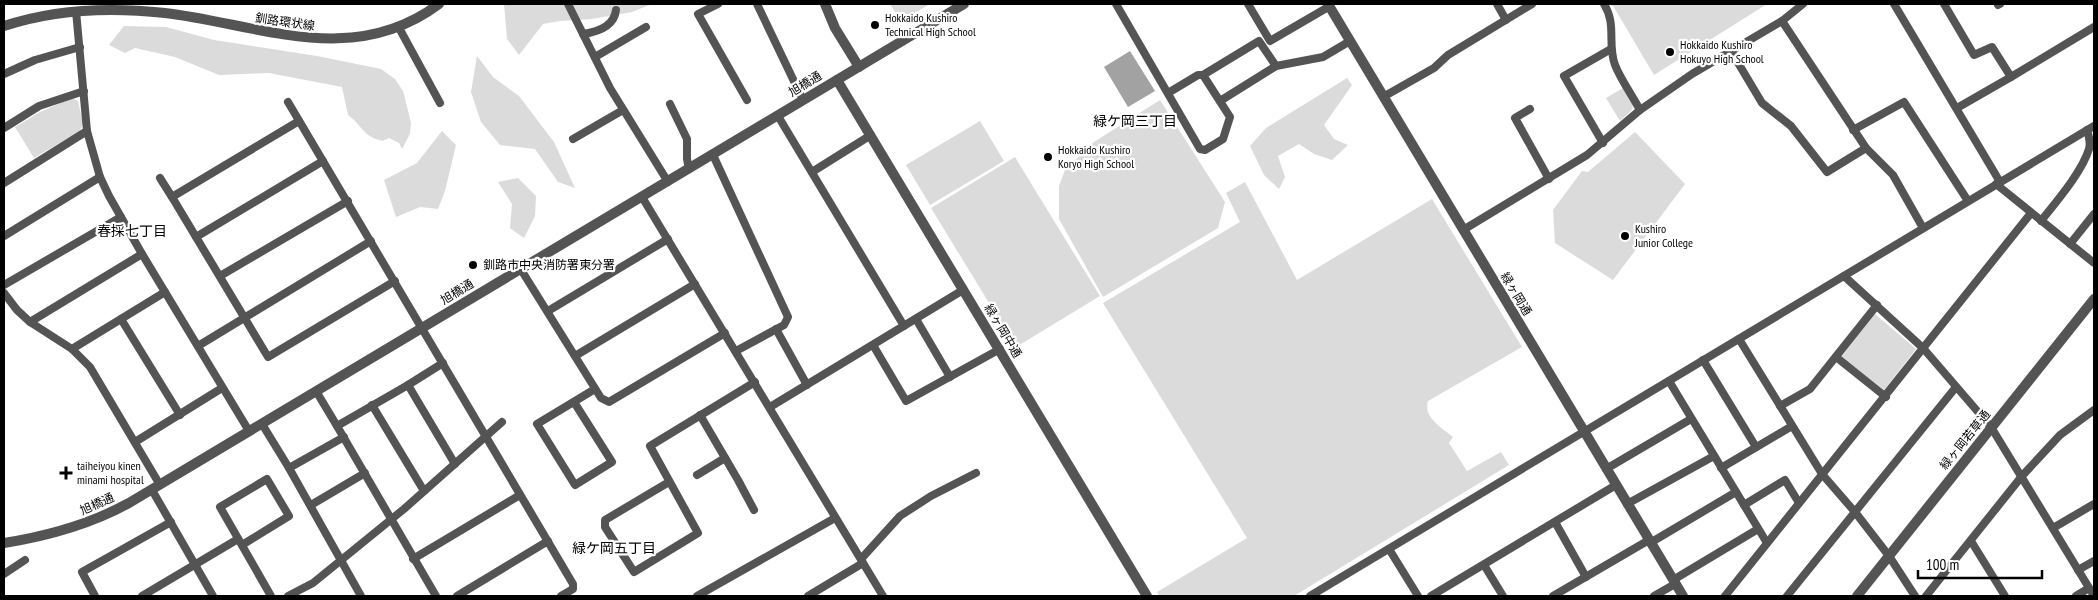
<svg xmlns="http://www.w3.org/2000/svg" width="2098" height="600" font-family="'PT Sans Narrow','Noto Sans JP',sans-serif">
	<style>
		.green { fill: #dbdbdb }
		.water { fill: #a2a2a2 }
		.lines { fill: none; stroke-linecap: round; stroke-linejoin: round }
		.minor { stroke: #545454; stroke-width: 8 }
		.tertiary { stroke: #545454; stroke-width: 10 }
		.poi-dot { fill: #000; stroke: #fff; stroke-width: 2 }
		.labels { text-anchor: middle; stroke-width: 4.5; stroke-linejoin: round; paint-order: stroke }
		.poi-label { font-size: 12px; fill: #000; stroke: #fff; text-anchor: start }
		.street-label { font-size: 12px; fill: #000; stroke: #fff }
		.neighbourhood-label { font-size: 14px; fill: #000; stroke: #fff }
	</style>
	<rect width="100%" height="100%" fill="#fff"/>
	<g class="green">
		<path d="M504 4H652L632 12 592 19 560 21 543 24 519 55 507 39Z"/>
		<path d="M890 4H930L901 21Z"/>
		<path d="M1612 4H1767L1654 75Z"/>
		<path d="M124 26 166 27 214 40 317 56 381 69 395 79 403 91 411 123 410 134 402 149 399 143 389 138 382 141C361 135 364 127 348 115L342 87 269 73 219 75 175 57 135 48 125 53 109 45Z"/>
		<path d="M477 56 493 77 519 96 554 142 575 188 558 182 535 149 500 145 481 122 471 92Z"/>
		<path d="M1347 78 1352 85 1324 125 1334 139 1348 145 1332 160 1314 154 1299 144 1278 156 1285 177 1279 189 1264 175 1250 146 1266 128Z"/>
		<path d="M1623 88 1633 104 1632 110 1620 121 1606 98Z"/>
		<path d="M72 98 78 101 83 124 80 131 34 158 15 127 40 112Z"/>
		<path d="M1160 100 1225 202 1218 228 1103 297 1059 219V186L1065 170 1094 142Z"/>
		<path d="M980 121 1004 161 930 205 906 165Z"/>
		<path d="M442 131 456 145 445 191 438 209 420 207 396 217 384 180 417 163Z"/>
		<path d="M1635 132 1685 184 1613 280 1555 243 1553 210 1582 171 1588 172Z"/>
		<path d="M1015 157 1100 296 1016 347 931 208Z"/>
		<path d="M518 178 536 196 535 216 524 238 510 228 512 204 498 182Z"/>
		<path d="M1245 182 1297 280 1432 199 1522 347 1428 401C1423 417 1441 427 1453 437L1449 443 1467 471 1501 452 1509 465 1294 596H1159L1157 592 1247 538 1103 303 1240 222 1226 193Z"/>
		<path d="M1875 314 1916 349 1884 390 1841 357Z"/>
	</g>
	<path class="water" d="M1130 51 1155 91 1128 107 1104 67Z"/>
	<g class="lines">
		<g class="minor">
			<path d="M568 4 610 88 668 182"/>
			<path d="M718 4 698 14 747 100"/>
			<path d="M757 4 803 100"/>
			<path d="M1116 4 1200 149 1205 150 1223 139 1230 117 1203 75 1259 41 1276 66"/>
			<path d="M1248 4 1270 41 1330 6"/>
			<path d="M1497 4 1506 20"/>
			<path d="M1604 4C1617 25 1607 43 1615 65 1621 80 1632 95 1640 110"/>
			<path d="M1894 4 2000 182"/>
			<path d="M1944 4 1974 55 1992 47 2011 77 2094 27"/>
			<path d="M1998 5 2000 4"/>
			<path d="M76 11 87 131 100 177 109 196 142 254 249 431"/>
			<path d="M1782 21 1866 148 1893 175 1923 228"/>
			<path d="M398 26 440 103"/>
			<path d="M583 34C597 32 614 27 616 10"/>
			<path d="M1731 51 1762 103 1791 126 1827 172 1866 148"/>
			<path d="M595 57 646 27"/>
			<path d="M4 74 35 60 80 47"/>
			<path d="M1168 93 1198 75H1203"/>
			<path d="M1383 97 1434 68 1448 55 1532 4"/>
			<path d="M1220 101 1276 66 1323 57 1350 41"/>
			<path d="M288 102 573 584V589L561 596"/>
			<path d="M670 104 687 139V159L689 169"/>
			<path d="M1957 108 2011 77"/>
			<path d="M1530 109 1515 118 1549 179"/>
			<path d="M778 116 904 326"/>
			<path d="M299 121 172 197 268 357 395 281"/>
			<path d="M4 128 39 106 84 91"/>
			<path d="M1853 130 1904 102 1968 201"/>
			<path d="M573 139 623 110"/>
			<path d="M1603 143 1564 76 1611 49"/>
			<path d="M713 155 788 317 784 325 736 351"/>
			<path d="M812 172 871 135"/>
			<path d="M160 178 172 197"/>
			<path d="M4 183 87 131"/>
			<path d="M1996 184 2094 263"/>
			<path d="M642 197 883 596"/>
			<path d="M2041 221C2056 202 2082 172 2089 149 2091 143 2089 137 2087 130"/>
			<path d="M1463 230 1587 155 1640 110 1692 74 1782 21 1803 4"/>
			<path d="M4 236 100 177"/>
			<path d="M196 237 323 161"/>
			<path d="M2070 244 2094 214"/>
			<path d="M520 268 601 398 609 402 725 333"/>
			<path d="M220 276 348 201"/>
			<path d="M1844 276 1923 348 1991 427 2094 596"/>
			<path d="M4 285 121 217"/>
			<path d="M4 293 17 310 30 322 72 349 90 367 160 485"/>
			<path d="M548 311 668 239"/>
			<path d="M121 319 180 415"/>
			<path d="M916 319 950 377"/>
			<path d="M30 322 142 254"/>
			<path d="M776 329 807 385"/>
			<path d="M1739 339 1822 474 1855 512 1889 556 1915 596"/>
			<path d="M873 345 906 401 1000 349"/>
			<path d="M198 346 371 241"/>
			<path d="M72 349 165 292"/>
			<path d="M575 356 695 284"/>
			<path d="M1836 357 1886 397"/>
			<path d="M1703 360 1756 447"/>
			<path d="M1669 381 1767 543"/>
			<path d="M408 385 443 363"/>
			<path d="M316 391 337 426"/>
			<path d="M574 402 612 462 575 485 537 424 595 389"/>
			<path d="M372 405 424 491"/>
			<path d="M1780 406 1810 389 1877 305"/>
			<path d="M770 407 963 290"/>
			<path d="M700 415 738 480 754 510"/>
			<path d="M262 424 289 468"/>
			<path d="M344 437 289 468 361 596"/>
			<path d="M135 442 222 388"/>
			<path d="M1721 468 1792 426"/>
			<path d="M1606 469 1691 419"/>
			<path d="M697 475 725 458"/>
			<path d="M669 482 605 520V527L634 572 698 533 650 446 755 382"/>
			<path d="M152 490 213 596"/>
			<path d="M1627 504 1714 456"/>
			<path d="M311 505 365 473"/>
			<path d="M1744 505 1785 480 1799 503"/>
			<path d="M1555 522 1586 577"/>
			<path d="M2053 528 2094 504"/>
			<path d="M1971 541 2005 596"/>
			<path d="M1650 543 1736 492"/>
			<path d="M242 545 289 516 267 479 220 507 271 596"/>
			<path d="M1389 549 1418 596"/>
			<path d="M413 559 520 495"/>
			<path d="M861 559 900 516 931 496 976 473"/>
			<path d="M1484 565 1503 596"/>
			<path d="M2078 570 2094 561"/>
			<path d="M4 574 25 560"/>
			<path d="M1673 580 1758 529"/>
			<path d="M95 596 82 572 171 522"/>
			<path d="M142 596 238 539"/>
			<path d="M288 596 313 583 404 509 502 422"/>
			<path d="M436 596 337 426 408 385 455 464"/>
			<path d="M457 596 548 541"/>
			<path d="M697 596 835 518"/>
			<path d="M808 596 863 563"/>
			<path d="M1310 596 2094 126"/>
			<path d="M1431 596 1616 485"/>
			<path d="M1553 596 1649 540"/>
			<path d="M1654 596 1675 584"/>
			<path d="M1725 596 2031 213"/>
			<path d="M1787 596 1956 387"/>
			<path d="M1926 596 2022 476 2060 435 2094 410"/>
			<path d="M2076 596 2089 588"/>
		</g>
		<g class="tertiary">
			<path d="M825 4 835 28 859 67"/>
			<path d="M1328 4 1683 596"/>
			<path d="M4 26C55 9 111 7 165 13 259 24 352 69 439 4"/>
			<path d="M837 80 1147 596"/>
			<path d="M4 543C48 536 89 525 129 503L964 4"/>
			<path d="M1857 596 2094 299"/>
		</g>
	</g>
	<g class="poi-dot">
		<circle cx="875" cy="25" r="5"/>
		<circle cx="1670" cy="52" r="5"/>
		<circle cx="1048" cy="157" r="5"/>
		<circle cx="1625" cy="236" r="5"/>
		<circle cx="473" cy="265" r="5"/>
		<path d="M63.5 465.5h5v5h5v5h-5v5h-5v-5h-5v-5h5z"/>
	</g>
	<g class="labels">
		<g class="poi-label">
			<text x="885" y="22">Hokkaido Kushiro<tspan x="885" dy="14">Technical High School</tspan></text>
			<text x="1680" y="49">Hokkaido Kushiro<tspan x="1680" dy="14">Hokuyo High School</tspan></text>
			<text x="1058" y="154">Hokkaido Kushiro<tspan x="1058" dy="14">Koryo High School</tspan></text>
			<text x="1635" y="233">Kushiro<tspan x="1635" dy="14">Junior College</tspan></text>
			<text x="483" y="269">釧路市中央消防署東分署</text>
			<text x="77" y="470">taiheiyou kinen<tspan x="77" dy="14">minami hospital</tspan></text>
		</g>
		<g class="street-label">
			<text transform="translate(285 22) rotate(8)" y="4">釧路環状線</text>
			<text transform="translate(805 84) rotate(-31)" y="4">旭橋通</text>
			<text transform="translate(457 292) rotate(-31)" y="4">旭橋通</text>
			<text transform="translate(1516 294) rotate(59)" y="4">緑ヶ岡通</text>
			<text transform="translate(1003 331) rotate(59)" y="4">緑ヶ岡中通</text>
			<text transform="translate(1965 440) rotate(-51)" y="4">緑ヶ岡若草通</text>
			<text transform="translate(97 504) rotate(-24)" y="4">旭橋通</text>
		</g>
		<g class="neighbourhood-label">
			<text x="1135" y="126">緑ケ岡三丁目</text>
			<text x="132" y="236">春採七丁目</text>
			<text x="614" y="553">緑ケ岡五丁目</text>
		</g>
	</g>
	<rect width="2098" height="600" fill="none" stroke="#000000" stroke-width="10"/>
	<path d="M1918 570v8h124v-8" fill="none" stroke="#000000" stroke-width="2.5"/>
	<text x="1926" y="570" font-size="15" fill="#000000" stroke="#ffffff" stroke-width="4" paint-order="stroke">100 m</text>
</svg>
